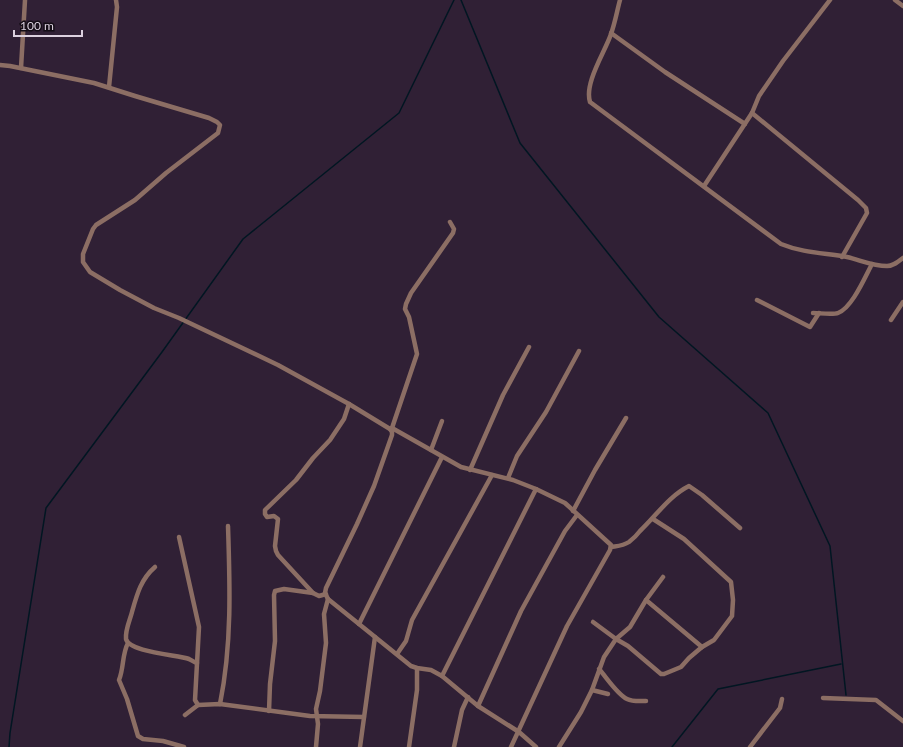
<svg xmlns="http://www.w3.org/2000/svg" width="903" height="747" font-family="Lato,sans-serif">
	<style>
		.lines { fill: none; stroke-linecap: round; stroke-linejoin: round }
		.stream { stroke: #011622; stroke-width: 1.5 }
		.street { stroke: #8c6e64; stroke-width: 4.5 }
	</style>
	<rect width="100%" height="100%" fill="#302035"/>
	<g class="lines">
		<g class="stream">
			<path d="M461 0 520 143 659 317 768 413 830 546 846 695"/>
			<path d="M9 747 10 733 46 508 162 352 243 239 399 113 454 0"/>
			<path d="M672 747 718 689 841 664"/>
		</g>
		<g class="street">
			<path d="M620 0C617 11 615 23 611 34 605 52 584 83 590 102L781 244C803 253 825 253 847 257 860 260 873 266 887 266 893 266 898 262 903 258"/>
			<path d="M895 0 903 6"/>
			<path d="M611 33 665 72 745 124"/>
			<path d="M0 65 10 66 94 83 135 96 209 118 217 122 220 125 218 133 166 173 135 200 96 225 93 229 83 254V262L90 272 120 290 154 308 179 318 278 365 349 404 390 429 392 432V435L374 486 357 524 326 588 325 593 328 599 411 666 417 668 431 670 442 676 478 706 519 732 536 747"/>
			<path d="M21 68 25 0"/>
			<path d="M109 87 117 7 116 0"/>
			<path d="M752 113 858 200 866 208 867 213 842 257"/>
			<path d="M704 186 752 113 759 96 783 61 830 0"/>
			<path d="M757 300 810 327 819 313"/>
			<path d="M813 313C819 313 833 315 838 313 852 308 865 277 872 264"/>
			<path d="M891 320 903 302"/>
			<path d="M392 428 417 354 409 317 405 309 406 304 411 293 453 233 454 229 450 222"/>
			<path d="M390 429 392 428 461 467 513 480 536 489 565 503 611 545 610 550 567 626 511 747"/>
			<path d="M431 450 442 421"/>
			<path d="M470 470 503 395 529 347"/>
			<path d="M508 478 517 456 546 412 579 351"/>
			<path d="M573 511 595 470 626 418"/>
			<path d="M179 537 199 627 195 700 198 705"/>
			<path d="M611 547C617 546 623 546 629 542 633 539 637 535 640 531 656 516 669 496 689 486L702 495 740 528"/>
			<path d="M155 567C141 579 137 594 132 612 130 620 125 630 126 639 129 652 177 655 189 659 191 660 194 662 197 663"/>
			<path d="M326 594 319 596 313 593 278 555 276 551 275 546 278 519 274 516 267 517 265 514V510L296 480 313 458 330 440 344 419 349 404"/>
			<path d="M646 600 702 647"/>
			<path d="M593 622 616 639 628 646 661 674H664L681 667 689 658 702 647 714 640 732 616 733 600 731 582 684 539 653 519"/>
			<path d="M359 624 442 457"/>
			<path d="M128 643C122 654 124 668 119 680L127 699 138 736 143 739 163 741 184 747"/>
			<path d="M397 654 406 641 412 620 492 475"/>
			<path d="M599 669C607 678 617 694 627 699 633 702 640 701 646 701"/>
			<path d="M442 676 536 489"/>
			<path d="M592 690 608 694"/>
			<path d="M823 698 876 700 903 721"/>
			<path d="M220 704C232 645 230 585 228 526"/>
			<path d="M478 706 521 611 565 531 577 515"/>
			<path d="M269 711 270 684 275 641 274 595 275 591 284 589 313 593"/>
			<path d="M185 715 198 705 220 704 310 716 364 717"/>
			<path d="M316 747 318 724 316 709 320 691 326 643 324 614 328 599"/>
			<path d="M360 747 375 637"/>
			<path d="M409 747 417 690V668"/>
			<path d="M454 747 462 710 468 697"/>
			<path d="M559 747 581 712 592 690 604 657 616 639 630 627 646 600 663 577"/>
			<path d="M750 747 780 708 782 699"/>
		</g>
	</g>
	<path d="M14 30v6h68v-6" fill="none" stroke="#dcd1df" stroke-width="2"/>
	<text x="20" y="30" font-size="12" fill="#dcd1df" stroke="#140d16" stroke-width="3" paint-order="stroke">100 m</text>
</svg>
